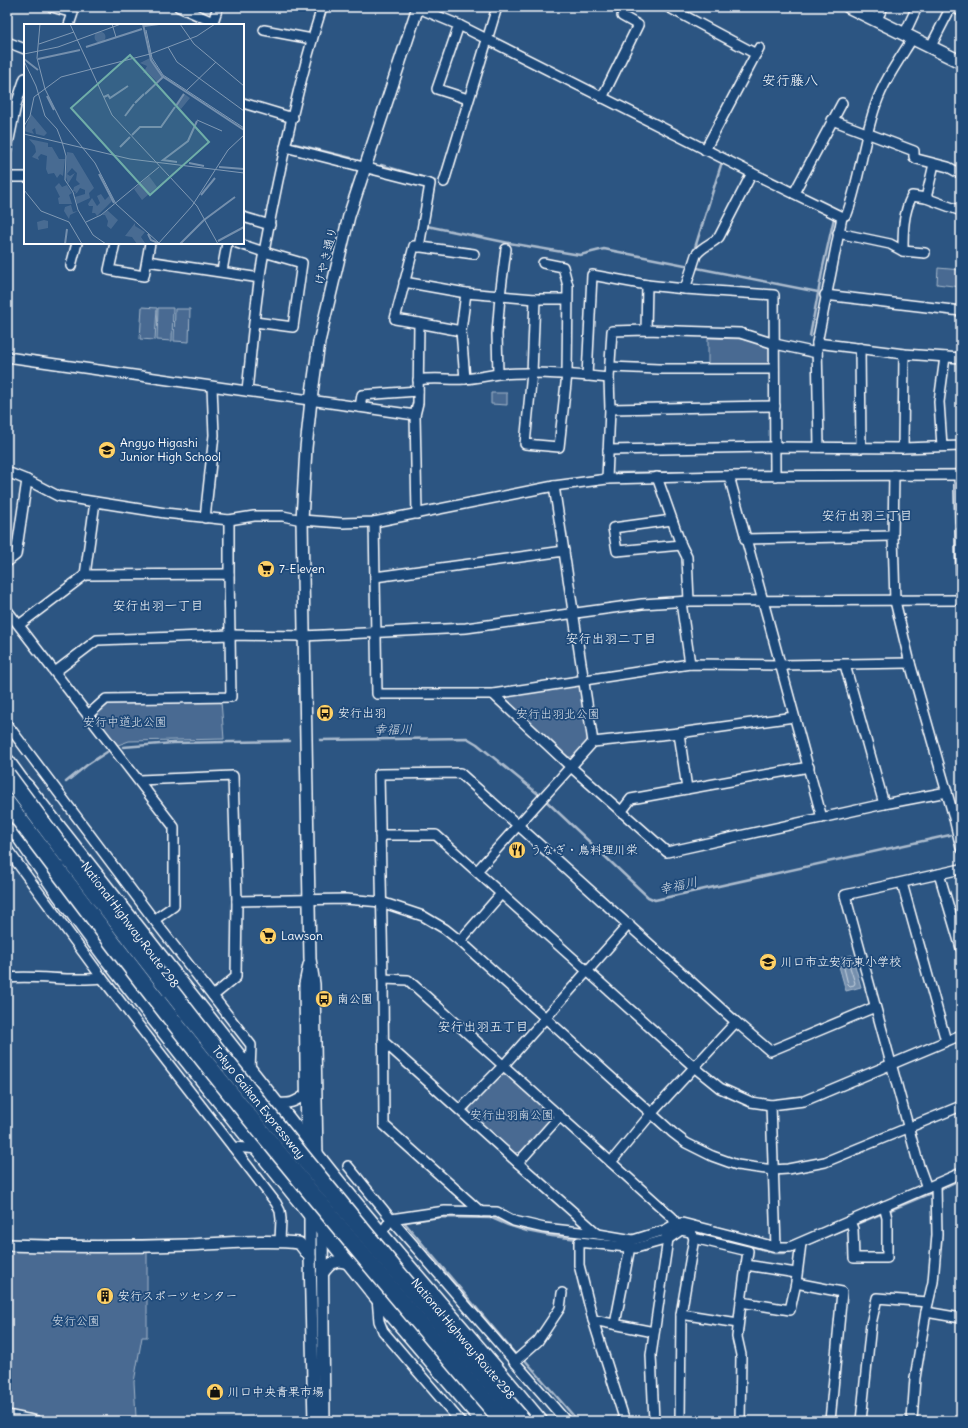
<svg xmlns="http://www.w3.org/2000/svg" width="968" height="1428" font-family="Delius,'Klee One',sans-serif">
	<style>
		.green { fill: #486b92; stroke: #a4b5c8 }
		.water { fill: #748fad; stroke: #acbcce }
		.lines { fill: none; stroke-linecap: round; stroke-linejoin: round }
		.shore { stroke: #c7d2de; stroke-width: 1 }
		.stream { stroke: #acbcce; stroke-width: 2.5 }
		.minor-casing { stroke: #fff; stroke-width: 12 }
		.tertiary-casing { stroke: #fff; stroke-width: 14 }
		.secondary-casing { stroke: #fff; stroke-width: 15 }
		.trunk-casing { stroke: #fff; stroke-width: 17 }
		.minor { stroke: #1f4a7a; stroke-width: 9 }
		.tertiary { stroke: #1f4a7a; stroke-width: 11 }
		.secondary { stroke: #1f4a7a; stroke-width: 12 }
		.trunk { stroke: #1f4a7a; stroke-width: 14 }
		.motorway-bridge-casing { stroke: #fff; stroke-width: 19; stroke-linecap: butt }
		.motorway-bridge { stroke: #1f4a7a; stroke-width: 16 }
		.labels { text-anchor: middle; stroke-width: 3.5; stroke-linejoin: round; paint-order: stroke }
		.street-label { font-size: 12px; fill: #fff; stroke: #1f4a7a }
		.poi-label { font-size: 12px; fill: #fff; stroke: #1f4a7a; text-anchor: start }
		.park-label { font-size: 12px; fill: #dae1e9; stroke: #1f4a7a }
		.neighbourhood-label { font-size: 13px; fill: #fff; stroke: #1f4a7a }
		.water-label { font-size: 13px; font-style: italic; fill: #d5dde6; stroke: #1f4a7a }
		.quarter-label { font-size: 14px; fill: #fff; stroke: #1f4a7a }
		.inset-river { fill: none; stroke: #748fad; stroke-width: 2 }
		.inset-road { fill: none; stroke: #8099b4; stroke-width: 1 }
		.view { fill: #6fada8; fill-opacity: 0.15; stroke: #6fada8; stroke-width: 2 }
		.inset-edge { fill: none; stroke: #fff; stroke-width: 2 }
	</style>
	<rect width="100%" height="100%" fill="#2c5582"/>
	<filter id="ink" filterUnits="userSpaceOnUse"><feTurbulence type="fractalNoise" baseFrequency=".025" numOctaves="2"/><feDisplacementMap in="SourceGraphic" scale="8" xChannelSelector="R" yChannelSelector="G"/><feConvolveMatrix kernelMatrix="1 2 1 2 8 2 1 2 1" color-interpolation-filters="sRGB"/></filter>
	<g filter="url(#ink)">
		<g class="green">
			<path d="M938 268 961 270V287L937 284Z"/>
			<path d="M142 307 157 308 155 340 140 339Z"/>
			<path d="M158 308H173L172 341 157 340Z"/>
			<path d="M175 309H190L189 342 174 341Z"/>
			<path d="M708 338 745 339 769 346V365L708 364Z"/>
			<path d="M491 393H507V405L491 404Z"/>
			<path d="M575 684 581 688 588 737 585 745 574 757H567L505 701 507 694Z"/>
			<path d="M221 701 224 739 129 741 118 745 96 718V712L104 705 109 703Z"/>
			<path d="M499 1074H506L550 1113 551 1119 521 1152 514 1153 469 1113 470 1107Z"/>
			<path d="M7 1250 147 1251V1337H142L134 1382 136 1417 111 1421H46L30 1414 7 1411Z"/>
		</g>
		<path class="water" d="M852 955 861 987 846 991 837 959Z"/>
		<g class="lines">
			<path class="shore" d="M848 961 855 983 854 985 850 986 848 984 843 964 844 962Z"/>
			<g class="stream">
				<path d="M295 144 351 158"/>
				<path d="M381 165 435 181 434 186"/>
				<path d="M431 203 427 226 509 243 580 255 604 249 690 266"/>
				<path d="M693 254 721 165"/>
				<path d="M697 268 818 292"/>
				<path d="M810 336 823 267 834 218"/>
				<path d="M745 471H767"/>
				<path d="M780 471 961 470"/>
				<path d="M616 473 722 472"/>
				<path d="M569 480 602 475"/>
				<path d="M320 740 467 738 477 744 543 798 648 897 655 900 950 835"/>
				<path d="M123 747 173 743 290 741"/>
				<path d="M66 782 87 765 107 752"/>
				<path d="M938 1190 961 1179"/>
				<path d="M888 1211 933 1192"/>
				<path d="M738 1242 774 1253H783L799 1248"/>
				<path d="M803 1246 883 1213"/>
				<path d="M516 1355 404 1222 441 1217 492 1218 508 1225 527 1231 552 1236 579 1239"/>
				<path d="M524 1359 578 1421"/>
			</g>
			<defs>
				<g id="minor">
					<path d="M52 7 73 13 69 25"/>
					<path d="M179 7 213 22 218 7"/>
					<path d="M416 7 459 25 752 173 842 217"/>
					<path d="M668 7 756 54"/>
					<path d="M952 7 961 11"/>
					<path d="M876 21 883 7"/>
					<path d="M459 25 437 89 468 99"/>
					<path d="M264 30 312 39"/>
					<path d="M904 35 917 7"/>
					<path d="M7 42 25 49"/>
					<path d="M930 48 951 7"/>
					<path d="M602 98 638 25 622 16"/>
					<path d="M243 103 293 118"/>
					<path d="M832 120 914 151V157L917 159 948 167 961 174"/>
					<path d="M285 147 430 184 419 247"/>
					<path d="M7 149 16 105 25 78"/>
					<path d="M705 150 759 48"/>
					<path d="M7 177H25"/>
					<path d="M444 182 497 7"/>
					<path d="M794 193 842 103"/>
					<path d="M926 198 934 164"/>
					<path d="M243 217 270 225"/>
					<path d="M838 233 890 244 903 251 925 253"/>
					<path d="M115 243 109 270 144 276 150 243"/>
					<path d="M237 243 264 252 302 263 293 327 255 322"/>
					<path d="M903 251C903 232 903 213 912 196L926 198 961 211"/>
					<path d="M147 261 260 278"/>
					<path d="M71 266 77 243"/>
					<path d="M222 271 227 243"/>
					<path d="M404 282 466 293 535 299H567"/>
					<path d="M685 289 774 295 775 476"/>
					<path d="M825 295 961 311"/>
					<path d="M535 299 532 373 525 444 559 447 567 374 568 286 563 267 543 263"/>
					<path d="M419 323 461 331 465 379"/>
					<path d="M646 330 647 285 685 289 696 255C702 246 712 244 719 237L752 173"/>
					<path d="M461 331 466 293"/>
					<path d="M817 343 904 354 961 358"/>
					<path d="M860 348 861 448"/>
					<path d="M7 357 415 415"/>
					<path d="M610 367 659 369H774"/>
					<path d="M498 374 497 334 500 296 506 249"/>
					<path d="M587 376 592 275 647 285"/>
					<path d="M418 380C433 377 449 380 464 379 476 378 487 376 498 374 535 371 572 374 609 378L612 331 646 330 740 333 775 344 817 353"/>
					<path d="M247 391C252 345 255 298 264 252 279 170 297 87 322 7"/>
					<path d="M360 407 362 395 418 391"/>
					<path d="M610 409 775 406"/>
					<path d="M942 446 939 402 945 357"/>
					<path d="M819 447 817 343 842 217 847 214C860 179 863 140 876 104 884 81 899 60 912 39"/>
					<path d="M903 448 961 446"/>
					<path d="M608 450 775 447 903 448 904 354"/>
					<path d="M7 472 27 480"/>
					<path d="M894 475 893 536 895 601 910 663 953 814 961 848"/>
					<path d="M959 475 961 577"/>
					<path d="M729 476 822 818"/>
					<path d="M657 477 681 545 687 557 689 601"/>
					<path d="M607 479 610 409 609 378"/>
					<path d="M417 514 415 415 418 403 419 323 395 319 414 246 474 254"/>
					<path d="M205 518 214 435 212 387"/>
					<path d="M229 520V574"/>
					<path d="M672 520 613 528 617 551 681 545"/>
					<path d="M374 522 377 694H493L690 664 781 665 910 663"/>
					<path d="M745 539 893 536"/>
					<path d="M7 562 16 555 27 480 58 496 165 513 229 520 254 516H283L302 520 342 523 374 522 554 486 607 479 723 476 961 475"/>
					<path d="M85 575 229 574 231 697 106 699 88 715"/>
					<path d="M375 577 564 551"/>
					<path d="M681 602 690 664"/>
					<path d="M7 610 174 827V906L154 920"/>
					<path d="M19 625 85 575 95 502"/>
					<path d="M845 665 884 804"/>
					<path d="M55 672 97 640 230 635 303 636 466 628 642 604 689 601 961 600"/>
					<path d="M493 694 571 767 667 852 884 804 947 792"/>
					<path d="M7 724 154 920 251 1045 250 1070"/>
					<path d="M679 733 687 789"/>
					<path d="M593 742 679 733 794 717"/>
					<path d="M139 780 233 776 237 901 236 977 213 996"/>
					<path d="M621 812 631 799 809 767"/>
					<path d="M380 835H436L694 1067 720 1088 751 1102 771 1105 804 1101 961 1035"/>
					<path d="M7 849 102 978 233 1147 259 1149"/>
					<path d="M477 871 593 742 554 486"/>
					<path d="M939 874 961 948"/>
					<path d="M902 883 946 1041"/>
					<path d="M237 901 346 899 381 902 423 916 445 929 460 941 673 1133 686 1143 712 1156 737 1165 773 1170 788 1169 825 1162 961 1106"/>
					<path d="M460 941 501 894"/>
					<path d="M7 978C39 975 70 982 102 978"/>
					<path d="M383 979 408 980 672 1217 676 1224"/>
					<path d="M383 1041 518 1163 598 1234"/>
					<path d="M276 1103C290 1104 294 1103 306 1094"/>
					<path d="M771 1105 776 1247"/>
					<path d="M460 1110 503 1066 629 924"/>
					<path d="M233 1147 276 1203 280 1211 281 1219 280 1241"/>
					<path d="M611 1162 651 1114 736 1022"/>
					<path d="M518 1163 559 1117"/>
					<path d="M348 1166 391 1219 566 1421"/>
					<path d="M927 1188 919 1166 845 895 961 869"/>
					<path d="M481 1212 384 1125 383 979 379 774 460 773 736 1022 770 1051 875 1007"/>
					<path d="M850 1221 853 1229 854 1258H887V1218L884 1206"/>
					<path d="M381 1234 391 1219 445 1211 497 1212 514 1221 544 1228 598 1234 633 1240 665 1230 676 1224 682 1223 776 1247H790L961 1173"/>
					<path d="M746 1265 796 1273"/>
					<path d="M796 1283 842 1292 830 1421"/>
					<path d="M377 1298 379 1321 383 1331 460 1421"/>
					<path d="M741 1302 790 1310 796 1283 801 1243"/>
					<path d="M926 1312 961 1318"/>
					<path d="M681 1314 738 1323"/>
					<path d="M593 1320 654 1332"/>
					<path d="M615 1324 630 1247"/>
					<path d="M514 1362 538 1341 560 1308 562 1293"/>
					<path d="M7 1415 37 1421"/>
					<path d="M625 1421 593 1320 579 1265V1242L636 1248 668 1239 681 1230 691 1232 694 1238 748 1251 741 1302 737 1337 741 1355 740 1421"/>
					<path d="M654 1421 651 1355 668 1239 666 1234"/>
					<path d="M680 1421 681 1314 694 1238"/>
					<path d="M861 1421 871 1324 877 1298 928 1302"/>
					<path d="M912 1421 915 1378 926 1312 933 1282 937 1235 936 1184"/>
				</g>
				<g id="tertiary">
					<path d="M307 1145 305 984 309 965"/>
					<path d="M317 1159 314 984 310 959 302 520 306 448 311 400 319 342 349 216 418 7"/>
					<path d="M310 1211V1257L314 1421"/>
					<path d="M322 1226 324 1421"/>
					<path d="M7 1245C67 1247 127 1247 187 1245 224 1244 262 1239 299 1243L310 1257"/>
					<path d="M322 1274C331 1261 337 1258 352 1265"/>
				</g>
				<path id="secondary" d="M849 7 961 62"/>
				<g id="trunk">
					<path d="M7 761 30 793"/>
					<path d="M26 786C124 909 220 1034 318 1157 389 1248 467 1332 540 1421"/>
					<path d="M7 819 59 894 105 956 185 1058 376 1296 483 1421"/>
				</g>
			</defs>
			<use href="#minor" class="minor-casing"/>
			<use href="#tertiary" class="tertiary-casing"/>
			<use href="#secondary" class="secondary-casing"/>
			<use href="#trunk" class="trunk-casing"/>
			<use href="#minor" class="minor"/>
			<use href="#tertiary" class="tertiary"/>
			<use href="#secondary" class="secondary"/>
			<use href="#trunk" class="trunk"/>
			<defs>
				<g id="motorway-bridge">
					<path id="s1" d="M7 775C170 997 343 1212 523 1421"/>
					<path d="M7 803C43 850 79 898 115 946 239 1108 370 1266 503 1421"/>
				</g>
			</defs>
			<use href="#motorway-bridge" class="motorway-bridge-casing"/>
			<use href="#motorway-bridge" class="motorway-bridge"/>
		</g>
	</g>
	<defs>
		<symbol id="school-disc" viewBox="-11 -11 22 22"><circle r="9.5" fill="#ffd166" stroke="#1f4a7a"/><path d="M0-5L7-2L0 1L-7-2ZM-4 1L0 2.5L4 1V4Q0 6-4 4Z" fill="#111"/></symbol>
		<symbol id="supermarket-disc" viewBox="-11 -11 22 22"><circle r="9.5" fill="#ffd166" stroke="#1f4a7a"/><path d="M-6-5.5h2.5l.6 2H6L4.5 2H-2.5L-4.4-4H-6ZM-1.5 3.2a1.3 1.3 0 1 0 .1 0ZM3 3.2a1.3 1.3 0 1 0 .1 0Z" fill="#111"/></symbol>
		<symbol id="bus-disc" viewBox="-11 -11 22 22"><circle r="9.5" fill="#ffd166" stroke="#1f4a7a"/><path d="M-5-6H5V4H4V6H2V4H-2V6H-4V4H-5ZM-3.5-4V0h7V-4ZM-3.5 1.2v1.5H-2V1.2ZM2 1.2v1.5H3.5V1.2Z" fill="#111"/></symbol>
		<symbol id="restaurant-disc" viewBox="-11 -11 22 22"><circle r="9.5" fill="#ffd166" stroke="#1f4a7a"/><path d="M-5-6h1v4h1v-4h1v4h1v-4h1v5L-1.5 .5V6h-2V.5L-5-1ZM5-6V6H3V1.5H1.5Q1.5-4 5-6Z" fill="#111"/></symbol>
		<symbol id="building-disc" viewBox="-11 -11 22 22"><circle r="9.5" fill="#ffd166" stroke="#1f4a7a"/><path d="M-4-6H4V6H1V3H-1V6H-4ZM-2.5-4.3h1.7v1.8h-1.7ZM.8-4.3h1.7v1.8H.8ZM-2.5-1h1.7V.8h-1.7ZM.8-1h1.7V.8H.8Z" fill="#111"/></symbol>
		<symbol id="shop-disc" viewBox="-11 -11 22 22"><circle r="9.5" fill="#ffd166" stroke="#1f4a7a"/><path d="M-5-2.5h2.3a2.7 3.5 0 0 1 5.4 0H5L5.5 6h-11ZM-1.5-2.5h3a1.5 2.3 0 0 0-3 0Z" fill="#111"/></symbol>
	</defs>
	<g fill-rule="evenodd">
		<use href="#school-disc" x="97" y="440" width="20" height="20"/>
		<use href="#supermarket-disc" x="256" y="559" width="20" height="20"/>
		<use href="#bus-disc" x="315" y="703" width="20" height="20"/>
		<use href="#restaurant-disc" x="507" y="840" width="20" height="20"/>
		<use href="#supermarket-disc" x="258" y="926" width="20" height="20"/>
		<use href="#school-disc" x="758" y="952" width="20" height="20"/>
		<use href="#bus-disc" x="314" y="989" width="20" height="20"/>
		<use href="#building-disc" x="95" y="1286" width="20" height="20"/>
		<use href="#shop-disc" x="205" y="1382" width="20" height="20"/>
	</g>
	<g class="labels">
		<g class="street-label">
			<text transform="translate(326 256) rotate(-76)" y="4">けやき通り</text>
			<text transform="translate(130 925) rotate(53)" y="4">National Highway Route 298</text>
			<text dy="4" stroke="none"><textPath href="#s1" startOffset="413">Tokyo Gaikan Expressway</textPath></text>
			<text transform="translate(463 1339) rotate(50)" y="4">National Highway Route 298</text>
		</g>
		<g class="poi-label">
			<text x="120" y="447">Angyo Higashi<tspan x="120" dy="14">Junior High School</tspan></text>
			<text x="279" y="573">7-Eleven</text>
			<text x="338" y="717">安行出羽</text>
			<text x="530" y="854">うなぎ・鳥料理川栄</text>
			<text x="281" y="940">Lawson</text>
			<text x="781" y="966">川口市立安行東小学校</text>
			<text x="337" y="1003">南公園</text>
			<text x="118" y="1300">安行スポーツセンター</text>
			<text x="228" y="1396">川口中央青果市場</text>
		</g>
		<g class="park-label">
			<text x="558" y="718">安行出羽北公園</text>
			<text x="125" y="726">安行中道北公園</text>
			<text x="512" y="1119">安行出羽南公園</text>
			<text x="76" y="1325">安行公園</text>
		</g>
		<g class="neighbourhood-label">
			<text x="867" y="520">安行出羽三丁目</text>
			<text x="158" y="610">安行出羽一丁目</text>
			<text x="611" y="643">安行出羽二丁目</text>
			<text x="483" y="1031">安行出羽五丁目</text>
		</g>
		<g class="water-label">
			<text transform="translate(393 729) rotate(-1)" y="5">幸福川</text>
			<text transform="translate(678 885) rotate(-12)" y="5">幸福川</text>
		</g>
		<g class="quarter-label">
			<text x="790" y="85">安行藤八</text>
		</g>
	</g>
	<g transform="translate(24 24)">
		<rect width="220" height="220" fill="#2c5582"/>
		<path d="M70.5 13a5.5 5.5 0 1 1 11 0a5.5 5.5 0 1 1-11 0ZM126 34 138 53 133 58 123 48 119 49 123 42 116 39ZM159 69 166 74 157 85 151 81ZM7 90 23 109 20 112 12 110 11 104 8 106 10 110 0 107ZM5 115 24 119V123H28L35 135H41L39 152 36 150 33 154 30 149 24 150 22 145 23 132 17 130 14 133 15 136 8 133 12 128 11 122ZM43 128 49 129 70 164 65 169 66 174 53 180 51 173 61 170V166L56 164 53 169 50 170 52 168 49 167 50 163 56 160 52 156 53 149 48 144 43 150 46 152 51 149 44 160 42 153ZM125 152 133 163 118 176 110 165ZM35 159 38 163 43 161 48 169 45 171 48 180H35L34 174 36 173 31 163ZM77 170 81 176 85 172 88 177 73 192 71 189H68L69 182H65L64 180 68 174 73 182 76 179 73 172ZM47 181 49 188 54 187 46 191 45 195 40 187 41 183ZM83 186 94 196 87 205 83 202 84 197 81 191H78ZM20 196 24 197V204L14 206 13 198ZM111 199V202L121 208 117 213 121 219 113 220 108 213 101 212Z" fill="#486b92"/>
		<path class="inset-river" d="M119 0 127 36 138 52 220 106M120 2 135 0M62 23 118 5M0 35 14 46M14 35 56 26M121 70 139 53M23 72 30 86M80 73 84 71 86 74 104 62M111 79 120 70M152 82 160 70M101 92 110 80M108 111 116 103H137L151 83M96 123 106 113M153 138 139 136 164 117 173 97M165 139 180 142M195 143 220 145M75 150 90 179M177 171 191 154M124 210 127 216 134 219M194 217 220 203M41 220 43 205M156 220 180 196 211 173"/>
		<path class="inset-road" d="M16 0 13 34 21 65M46 0 88 91 173 182 194 220M88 0 92 13M156 0 170 20 220 62M122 6 128 34 139 51 220 104M15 20 50 8M144 23 153 38 220 87M0 30 34 23 97 0M0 37 12 62 21 92 33 105 38 118 42 132 41 156 49 168 54 186 69 211 82 220M21 65 37 97 71 139 92 180 135 219M162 67 192 38M173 96 198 107M0 102 6 92 10 73 37 53 126 30 173 12 191 0M0 110 106 135 220 149M0 166 17 187 45 198 58 220M62 198 77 191 135 143M134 220 168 182 204 126 220 111"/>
		<path class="view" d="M106 31 185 118 126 171 47 84Z"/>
		<rect width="220" height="220" class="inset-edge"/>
	</g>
	<rect width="968" height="1428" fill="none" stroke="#1f4a7a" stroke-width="24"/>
	<rect x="12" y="12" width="944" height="1404" fill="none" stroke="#fff" stroke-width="1.5" filter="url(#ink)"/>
</svg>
